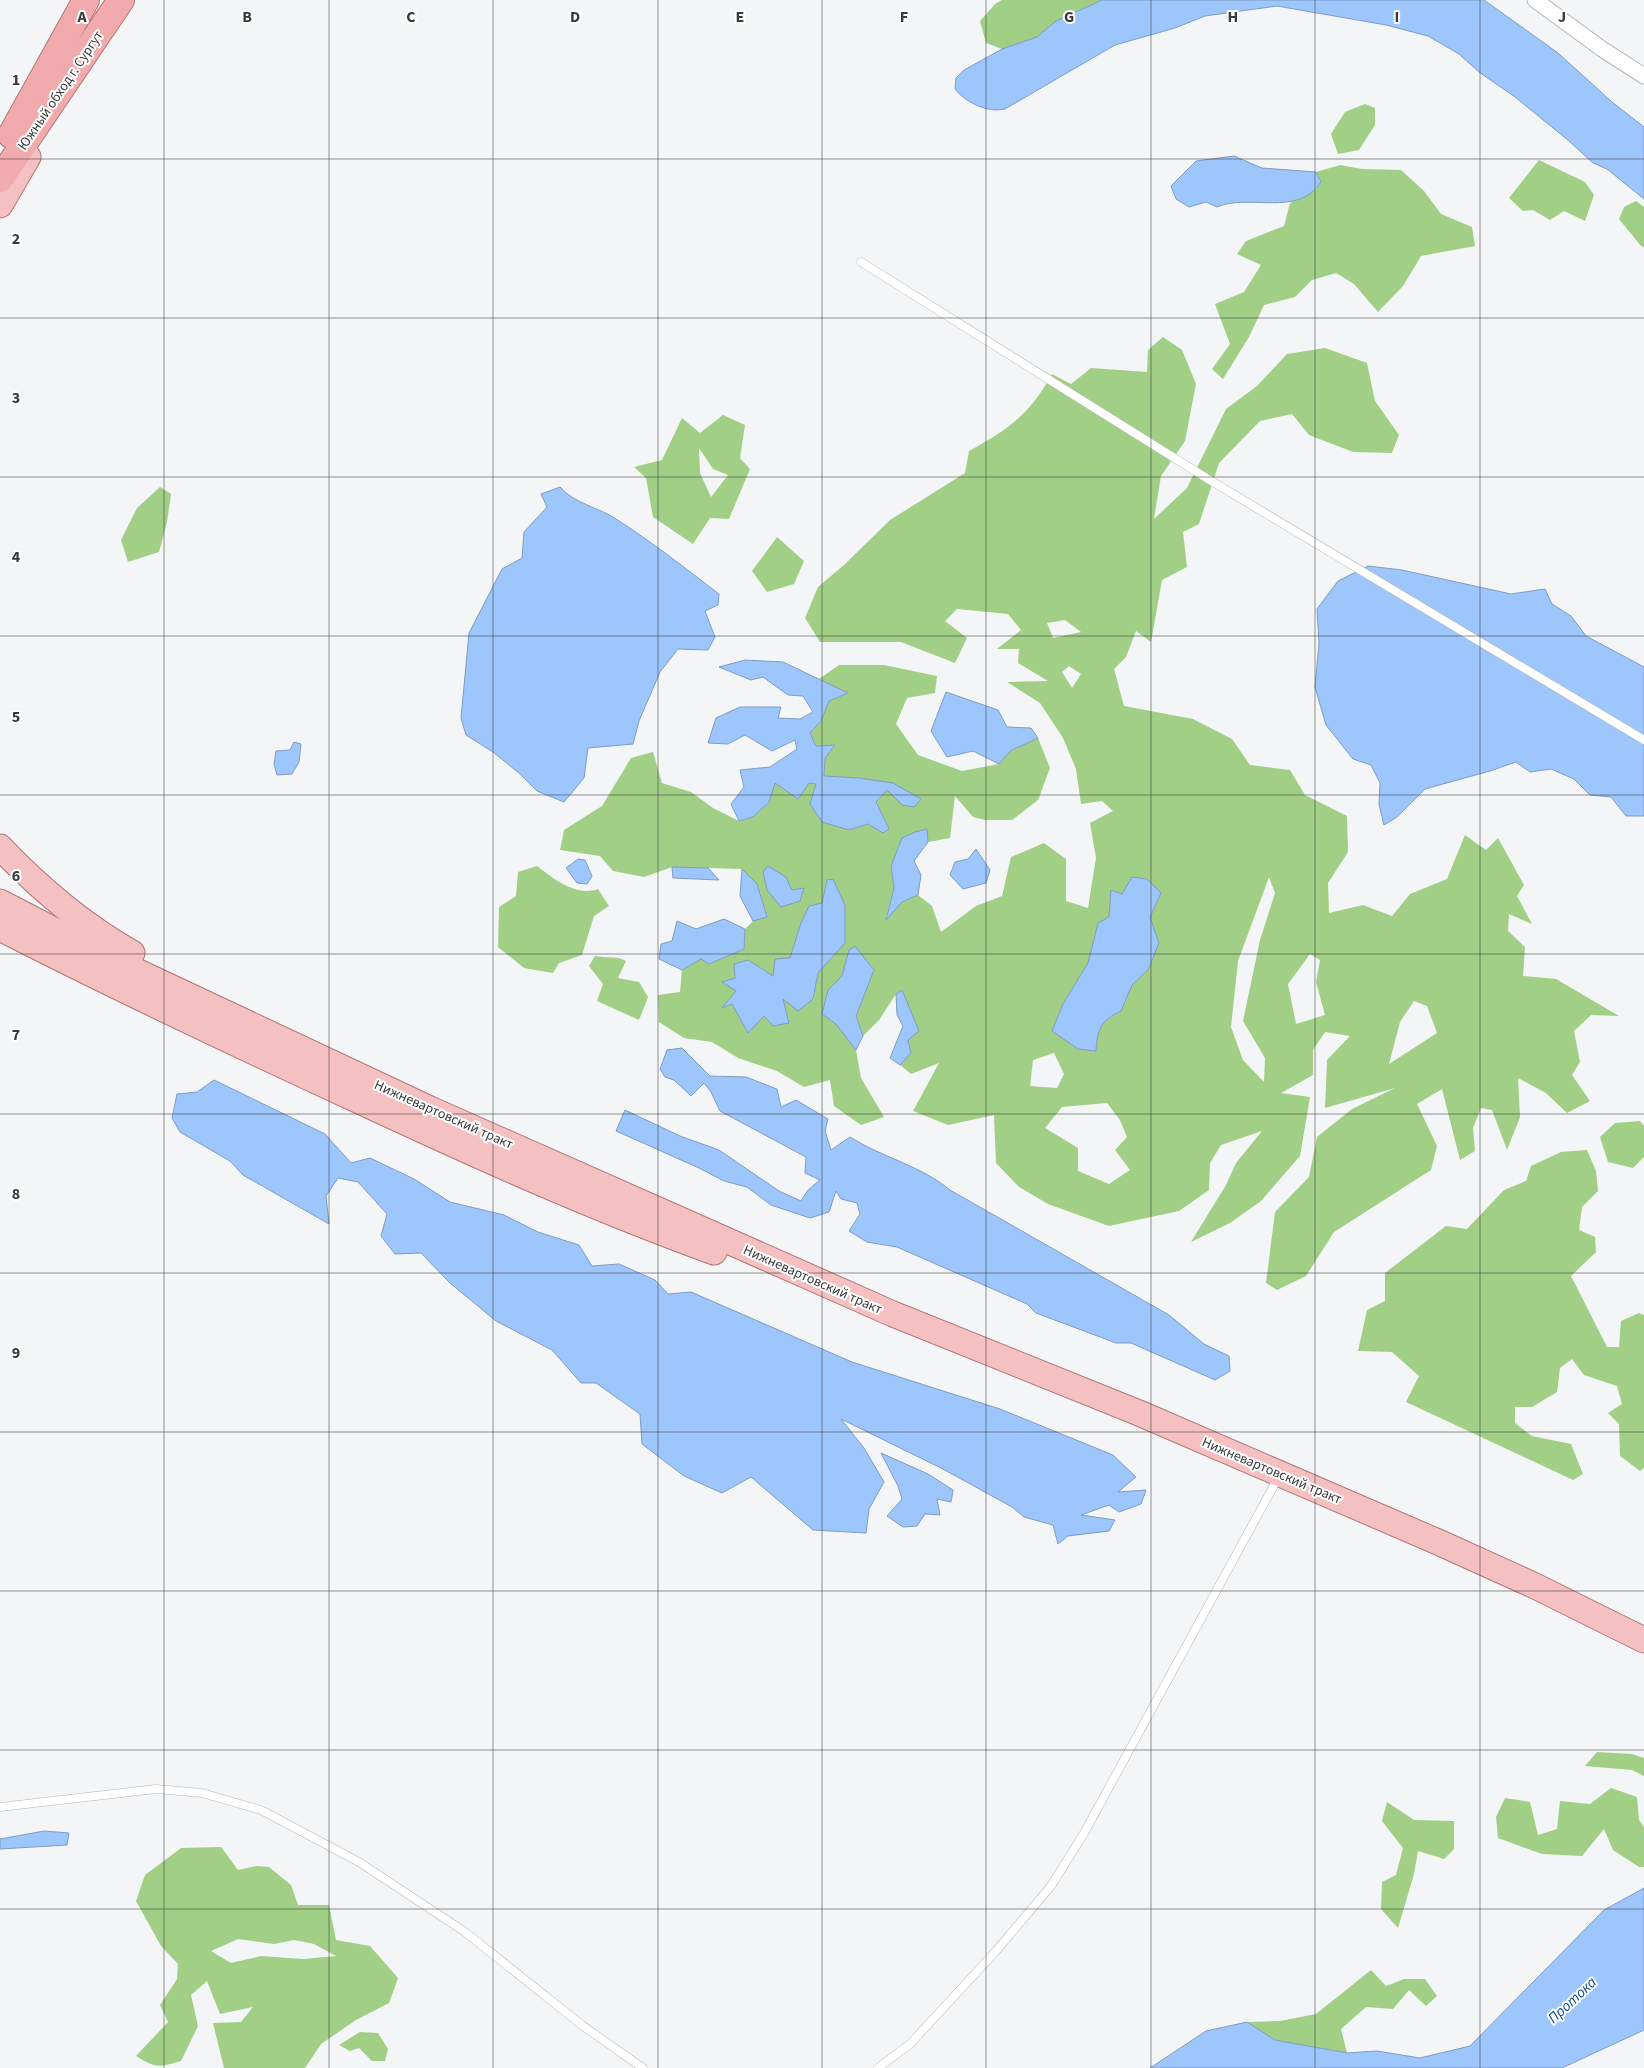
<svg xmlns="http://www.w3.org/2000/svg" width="1644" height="2068" font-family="'Source Sans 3',sans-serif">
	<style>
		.forest { fill: #a1cf85; fill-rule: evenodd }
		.water { fill: #9dc6fc; stroke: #7f9cc2 }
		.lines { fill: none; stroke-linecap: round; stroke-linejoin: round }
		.service-casing { stroke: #b4b5b7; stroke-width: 9 }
		.minor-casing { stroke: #b4b5b7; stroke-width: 17 }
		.primary-casing { stroke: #af7677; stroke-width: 27 }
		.trunk-casing { stroke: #af7677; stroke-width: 28 }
		.service { stroke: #fff; stroke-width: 8 }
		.minor { stroke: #fff; stroke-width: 15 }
		.primary { stroke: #f5c0c1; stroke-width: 25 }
		.trunk { stroke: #f2abac; stroke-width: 26 }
		.grid { fill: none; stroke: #393a3a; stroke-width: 1; stroke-opacity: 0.55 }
		.labels { text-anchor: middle; stroke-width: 4; stroke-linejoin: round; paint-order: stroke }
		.street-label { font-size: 14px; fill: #393a3a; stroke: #fff }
		.water-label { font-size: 15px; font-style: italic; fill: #054c99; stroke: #fff }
		.grid-label { font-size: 16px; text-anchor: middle; font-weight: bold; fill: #393a3a; stroke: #fff; stroke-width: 4; stroke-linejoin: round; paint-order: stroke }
	</style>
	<rect width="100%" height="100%" fill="#f4f5f7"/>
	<g class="forest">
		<path d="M1002 0H1102L1056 21 1037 37 1002 49 986 43 980 21 995 4Z"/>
		<path d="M1365 104 1375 108V125L1359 150 1338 154 1331 134 1345 112Z"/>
		<path d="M1539 160 1585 182 1594 195 1585 221 1564 211 1550 220 1533 210 1523 211 1509 198Z"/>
		<path d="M1340 165 1362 169 1401 170 1424 191 1441 214 1472 227 1475 246 1421 256 1403 286 1378 312 1354 284 1336 273 1312 280 1295 297 1264 305 1249 337 1223 379 1212 369 1230 344 1215 304 1244 292 1261 265 1237 254 1246 241 1284 226 1290 203 1316 189 1321 182 1316 172Z"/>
		<path d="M1636 201 1644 207V247L1641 246 1619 219 1624 207Z"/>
		<path d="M1163 337 1182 350 1196 384 1185 441 1161 476 1154 519 1187 488 1226 409 1257 386 1287 354 1325 348 1367 363 1375 401 1399 435 1392 453 1353 452 1309 435 1292 414 1260 421 1219 463 1199 524 1183 532 1187 567 1162 580 1151 642 1136 631 1126 657 1114 669 1124 706 1193 719 1232 739 1250 765 1290 770 1305 795 1347 816 1348 852 1328 883 1329 913 1363 905 1392 916 1410 894 1447 879 1465 835 1486 850 1498 838 1524 885 1517 896 1532 924 1509 914 1508 931 1525 947 1523 976 1556 979 1619 1016 1591 1015 1574 1031 1580 1062 1572 1075 1590 1101 1567 1113 1546 1093 1518 1078 1520 1117 1507 1150 1492 1110 1481 1108 1473 1128 1475 1151 1460 1160 1442 1089 1417 1104 1437 1146 1431 1170 1334 1232 1306 1276 1277 1290 1266 1283 1275 1212 1309 1177 1317 1137 1352 1109 1395 1088 1325 1108 1327 1060 1350 1036 1325 1032 1313 1050V1075L1281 1093 1310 1097 1300 1156 1261 1201 1230 1223 1191 1242 1226 1185 1236 1163 1262 1131 1221 1145 1210 1163 1209 1190 1179 1211 1109 1226 1048 1204 1019 1187 996 1163 994 1115 948 1125 913 1111 939 1063 911 1074 900 1065 911 1053 908 1040 902 990 896 994 879 1020 863 1036 856 1016 874 970 849 950 842 976 828 990 822 1014 836 1024 856 1050 861 1078 884 1117 861 1125 834 1106 830 1080 804 1087 777 1071 738 1058 712 1042 684 1038 659 1022 658 995 680 992 682 970 701 959 709 964 744 949 745 929 753 921 767 917 757 884 742 869 672 867 644 877 613 871 600 856 560 850 564 830 602 806 631 758 653 752 662 783 691 792 713 808 739 821 753 817 775 783H809L817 784 849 830 868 824 889 829 876 802 887 790 920 799 859 778 824 776 825 758 835 745 816 746 810 733 821 721 829 701 848 693 819 679 839 665H884L937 676 935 693 907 698 896 724 918 755 962 771 999 764 1010 751 1038 738 1050 768 1038 800 1012 820H985L973 817 955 796 950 838 928 842 927 830 891 866 894 888 886 918 902 902 918 895 932 906 941 932 976 906 1002 896 1011 857 1044 843 1066 859V901L1088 908 1096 858 1090 823 1113 811 1102 801 1081 804 1076 769 1063 738 1040 703 1007 682 1048 681 1018 663 1019 649H997L1021 630 1008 614 957 609 945 621 967 638 955 663 901 642H820L805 618 818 587 844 565 890 520 965 473 969 451C1008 430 1030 414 1052 374L1071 384 1091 368 1147 372 1148 350ZM1065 620 1081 632 1053 638 1047 623ZM1069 666 1081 674 1072 688 1062 672ZM1269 877 1275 893 1260 940 1243 1021 1265 1058 1264 1082 1243 1060 1231 1027 1238 961ZM827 880 845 943 818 973 813 999 782 998 748 1032 732 1004 736 991 735 978 748 960 773 976 790 958 801 923 822 903ZM1111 890 1122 894 1150 917 1159 943 1148 970 1132 985 1121 1011C1101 1020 1097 1030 1096 1051L1063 1004 1088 963 1109 917ZM1310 954 1320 960 1316 982 1325 1015 1296 1024 1288 984ZM1414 1001 1427 1006 1437 1033 1389 1064 1400 1022ZM1054 1053 1064 1074 1057 1088 1030 1086 1033 1060ZM1107 1103 1120 1120 1127 1137 1115 1150 1130 1170 1109 1184 1078 1171V1148L1045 1128 1062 1107Z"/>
		<path d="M723 415 745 425 740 458 750 469 729 519 710 518 693 544 653 517 646 478 634 467 662 460 682 418 700 433ZM699 448 713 469 728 475 711 497 700 473Z"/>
		<path d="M160 487 171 494 167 522 159 552 128 562 121 540 137 508Z"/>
		<path d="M777 537 804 561 794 584 767 592 752 571Z"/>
		<path d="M537 866C554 879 576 897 598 889L609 906 594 916 582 955 559 963 553 973 524 968 498 947 499 907 516 896 518 872Z"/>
		<path d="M595 956C608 959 615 955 626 961L618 978 639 982 648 997 639 1020 597 1001 603 984 589 966Z"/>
		<path d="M1640 1121 1644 1126V1157L1633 1168 1608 1162 1600 1137 1615 1123Z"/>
		<path d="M1587 1150 1596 1171 1598 1191 1582 1207 1579 1230 1595 1237 1596 1252 1571 1276 1607 1347H1619L1621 1321 1639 1313 1644 1315V1468L1640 1471 1620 1456 1619 1424 1608 1413 1622 1404 1617 1386 1584 1375 1572 1359 1560 1368 1557 1392 1532 1407H1515V1423L1532 1436 1571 1444 1583 1474 1573 1480 1406 1402 1419 1376 1392 1352 1358 1351 1367 1310 1385 1301V1273L1446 1226 1467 1229 1504 1190 1526 1181 1531 1166 1561 1152Z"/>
		<path d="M1597 1752 1632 1754 1644 1758V1776L1632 1770 1585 1766Z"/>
		<path d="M1611 1788 1637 1797 1639 1820 1644 1827V1867H1639L1613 1850 1604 1829 1582 1856 1542 1854 1498 1838 1496 1817 1505 1798 1530 1802 1538 1835 1557 1829 1560 1801 1590 1804Z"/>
		<path d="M1387 1802 1414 1820 1454 1821V1849L1444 1859 1418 1851 1414 1874 1398 1928 1381 1909 1382 1882 1396 1875 1403 1848 1382 1821Z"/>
		<path d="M221 1847 238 1870 256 1866 269 1867 291 1885 298 1905H329L336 1940 370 1946 398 1978 389 2003 356 2020 321 2044 305 2068H224L213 2023 241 2022 253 2007 220 2014 207 1981 191 1995 198 2026 181 2061C158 2068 156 2068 136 2056L168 2022 160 2005 177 1979 178 1964 161 1946 136 1901 145 1875 181 1848ZM238 1939 274 1944 294 1940 314 1944 336 1956 303 1959 261 1956 231 1963 211 1951Z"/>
		<path d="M1371 1970 1386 1986 1404 1979H1425L1437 1996 1426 2006 1409 1990 1393 2009 1366 2007 1341 2029 1347 2053 1275 2040 1247 2022 1280 2021 1316 2014Z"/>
		<path d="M360 2032 378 2033 388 2049 385 2061H372L359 2048 350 2051 339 2045Z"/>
	</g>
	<g class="water">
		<path d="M1102 0H1484L1558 53 1612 102 1644 127V199L1607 169 1593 163 1569 141 1515 97 1479 72 1459 54 1428 36 1386 25 1277 6 1205 16 1175 28 1115 45 1005 109C988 113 966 103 955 89L956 78 964 70 1002 49 1037 37 1056 21Z"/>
		<path d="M1234 156 1262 168 1316 172 1321 182C1297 218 1250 193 1217 207L1206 202 1189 207 1176 199 1171 186 1196 161Z"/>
		<path d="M560 487C575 504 598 507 616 519 652 542 685 568 719 594L718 605 705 611 715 637 708 650 678 649 660 672 639 721 633 744 588 748 584 778 564 802 537 791 520 774 493 752 466 735 461 718 469 633 502 569 522 558 524 532 547 507 541 494Z"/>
		<path d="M1368 566 1402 570 1511 594 1545 589 1552 604 1571 616 1586 636 1644 667V816H1626L1611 797 1590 795 1574 779 1551 769 1530 772 1516 762 1490 771 1425 789 1397 817 1384 825 1379 804 1380 783 1371 765 1353 759 1326 725 1315 687 1319 643 1317 609 1338 581Z"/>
		<path d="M745 660 783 662 848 693 829 701 821 721 810 733 816 746 835 745 825 758 824 776 859 778 893 783 921 799 914 807 902 805 887 790 876 802 889 829 883 833 868 824 849 830 822 822 810 804 816 784 809 783 798 799 775 783 769 802 753 817 739 821 731 804 744 787 740 770 770 767 797 749 795 740 772 751 745 735 728 744 708 743 716 718 740 707H781L778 718 800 719 813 712 803 696 788 695 763 677 751 680 719 667Z"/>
		<path d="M946 692 998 710 1007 727 1031 728 1038 738 1010 751 999 764 973 751 947 757 931 731Z"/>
		<path d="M294 742 301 744 299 762 292 774 277 775 274 764 276 751 290 750Z"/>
		<path d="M927 829 928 842 914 861 921 875 918 895 902 902 886 920 894 888 891 866 902 838 915 832Z"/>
		<path d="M976 849 990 870 986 883 963 889 950 875 955 862 968 859Z"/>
		<path d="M578 859 585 860 592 876 587 884 577 883 566 868Z"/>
		<path d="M768 866 786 877 792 890 804 888 800 901 781 907 767 890 763 872Z"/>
		<path d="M672 867 708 868 719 880 673 878Z"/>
		<path d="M742 869 757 884 767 917 753 921 740 896Z"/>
		<path d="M1132 877 1147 879 1161 893 1150 917 1159 943 1148 970 1132 985 1121 1011C1101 1020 1097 1030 1096 1051L1078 1049 1052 1031 1063 1004 1088 963 1098 923 1109 917 1111 890 1122 894Z"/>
		<path d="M833 879 845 905V943L818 973 813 999 798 1011 783 999 789 1023 773 1026 764 1016 748 1033 732 1004 722 1008 736 991 722 982 735 978 734 964 748 960 773 976 775 959 790 958 801 923 809 906 822 903 827 880Z"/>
		<path d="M724 919 745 929 744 949 709 964 701 959 682 970 659 959 661 944 672 941 677 921 696 929Z"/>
		<path d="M855 946 874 970 856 1016 863 1036 856 1050 836 1024 822 1014 828 990 842 976 849 950Z"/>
		<path d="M902 990 919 1031 908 1040 911 1053 900 1065 890 1058 903 1026 897 1015 896 994Z"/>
		<path d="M682 1048 710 1076 746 1077 777 1089 781 1107 796 1100 828 1119 825 1131 831 1150 850 1137C881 1157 922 1166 950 1190L1169 1315 1204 1344 1229 1356 1230 1371 1215 1380 1131 1343H1116L1036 1313 1027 1304 897 1247 867 1242 849 1231 860 1214 857 1203 841 1199 836 1191 829 1212 810 1218 771 1205 747 1187 724 1181 699 1168 616 1131 625 1110 680 1136 719 1150 779 1191 801 1201 808 1190 820 1180 805 1173 806 1157 720 1111 711 1092 704 1083 691 1096 674 1080 665 1077 660 1069 667 1050Z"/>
		<path d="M214 1080 325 1134 351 1163 370 1158 414 1179 450 1202 504 1215 538 1232 579 1245 592 1266 619 1264 655 1280 668 1294 691 1292 852 1362 1000 1409 1113 1455 1136 1477 1118 1492 1146 1490 1141 1504 1119 1512 1109 1505 1081 1515 1115 1520 1109 1531 1068 1536 1058 1544 1053 1525 1024 1517 1012 1507 943 1469 841 1419 864 1448 884 1482 869 1509 866 1533 813 1530 751 1477 722 1493 684 1476 642 1444 640 1414 596 1383H581L552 1350 496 1321 450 1283 421 1253 395 1254 381 1236 387 1214 358 1182 338 1178 326 1196 329 1224 243 1175 230 1161 180 1132 172 1118 177 1094 197 1092Z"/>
		<path d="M881 1453 928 1474 953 1490 951 1502 937 1499 940 1515 925 1514 917 1526 903 1527 887 1516 902 1499 898 1486Z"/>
		<path d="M44 1831 69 1833 67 1845 0 1849V1839Z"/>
		<path d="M1644 1888V2030L1562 2068H1150L1206 2031 1247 2022 1275 2040 1347 2053 1377 2051 1420 2058 1470 2046 1604 1910Z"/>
	</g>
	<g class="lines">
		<defs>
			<g id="service">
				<path d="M861 262 1208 479 1644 740"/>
				<path d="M0 1807 156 1789 202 1793 261 1810 359 1862 465 1932 583 2026 643 2068"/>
				<path d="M878 2068 910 2044 996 1951 1051 1886 1083 1835 1278 1478"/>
			</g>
			<path id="minor" d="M1535 0 1602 49 1644 76"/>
			<g id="primary">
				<path d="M0 205 28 157"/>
				<path d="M0 847C39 888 83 925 132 953"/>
				<path d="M0 902 100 954 430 1109 893 1314 1139 1413 1438 1542 1533 1585 1644 1640"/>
				<path d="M0 928C117 988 236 1044 355 1099 473 1154 592 1208 714 1252"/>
			</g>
			<g id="trunk">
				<path d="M11 135 86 0"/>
				<path d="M0 179 121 0"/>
			</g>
		</defs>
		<use href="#service" class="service-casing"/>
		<use href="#minor" class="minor-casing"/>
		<use href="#primary" class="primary-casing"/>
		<use href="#trunk" class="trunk-casing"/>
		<use href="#service" class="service"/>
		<use href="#minor" class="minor"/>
		<use href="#primary" class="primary"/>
		<use href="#trunk" class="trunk"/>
	</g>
	<path class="grid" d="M164 0V2068M329 0V2068M493 0V2068M658 0V2068M822 0V2068M986 0V2068M1151 0V2068M1315 0V2068M1480 0V2068M0 159H1644M0 318H1644M0 477H1644M0 636H1644M0 795H1644M0 954H1644M0 1114H1644M0 1273H1644M0 1432H1644M0 1591H1644M0 1750H1644M0 1909H1644"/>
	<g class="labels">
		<g class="street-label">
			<text transform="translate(60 90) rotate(-56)" y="5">Южный обход г. Сургут</text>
			<text transform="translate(444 1114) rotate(24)" y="5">Нижневартовский тракт</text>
			<text transform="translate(813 1279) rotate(24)" y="5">Нижневартовский тракт</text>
			<text transform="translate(1272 1470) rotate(23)" y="5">Нижневартовский тракт</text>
		</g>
		<g class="water-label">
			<text transform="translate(1572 2000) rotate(-43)" y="5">Протока</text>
		</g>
	</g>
	<g class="grid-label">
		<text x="82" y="22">A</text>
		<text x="247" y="22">B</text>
		<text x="411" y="22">C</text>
		<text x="575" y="22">D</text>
		<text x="740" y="22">E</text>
		<text x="904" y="22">F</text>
		<text x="1069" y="22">G</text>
		<text x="1233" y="22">H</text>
		<text x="1397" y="22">I</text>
		<text x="1562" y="22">J</text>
		<text x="16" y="85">1</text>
		<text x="16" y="244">2</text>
		<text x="16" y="403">3</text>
		<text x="16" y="562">4</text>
		<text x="16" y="722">5</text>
		<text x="16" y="881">6</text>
		<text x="16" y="1040">7</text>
		<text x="16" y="1199">8</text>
		<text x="16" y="1358">9</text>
	</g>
</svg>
